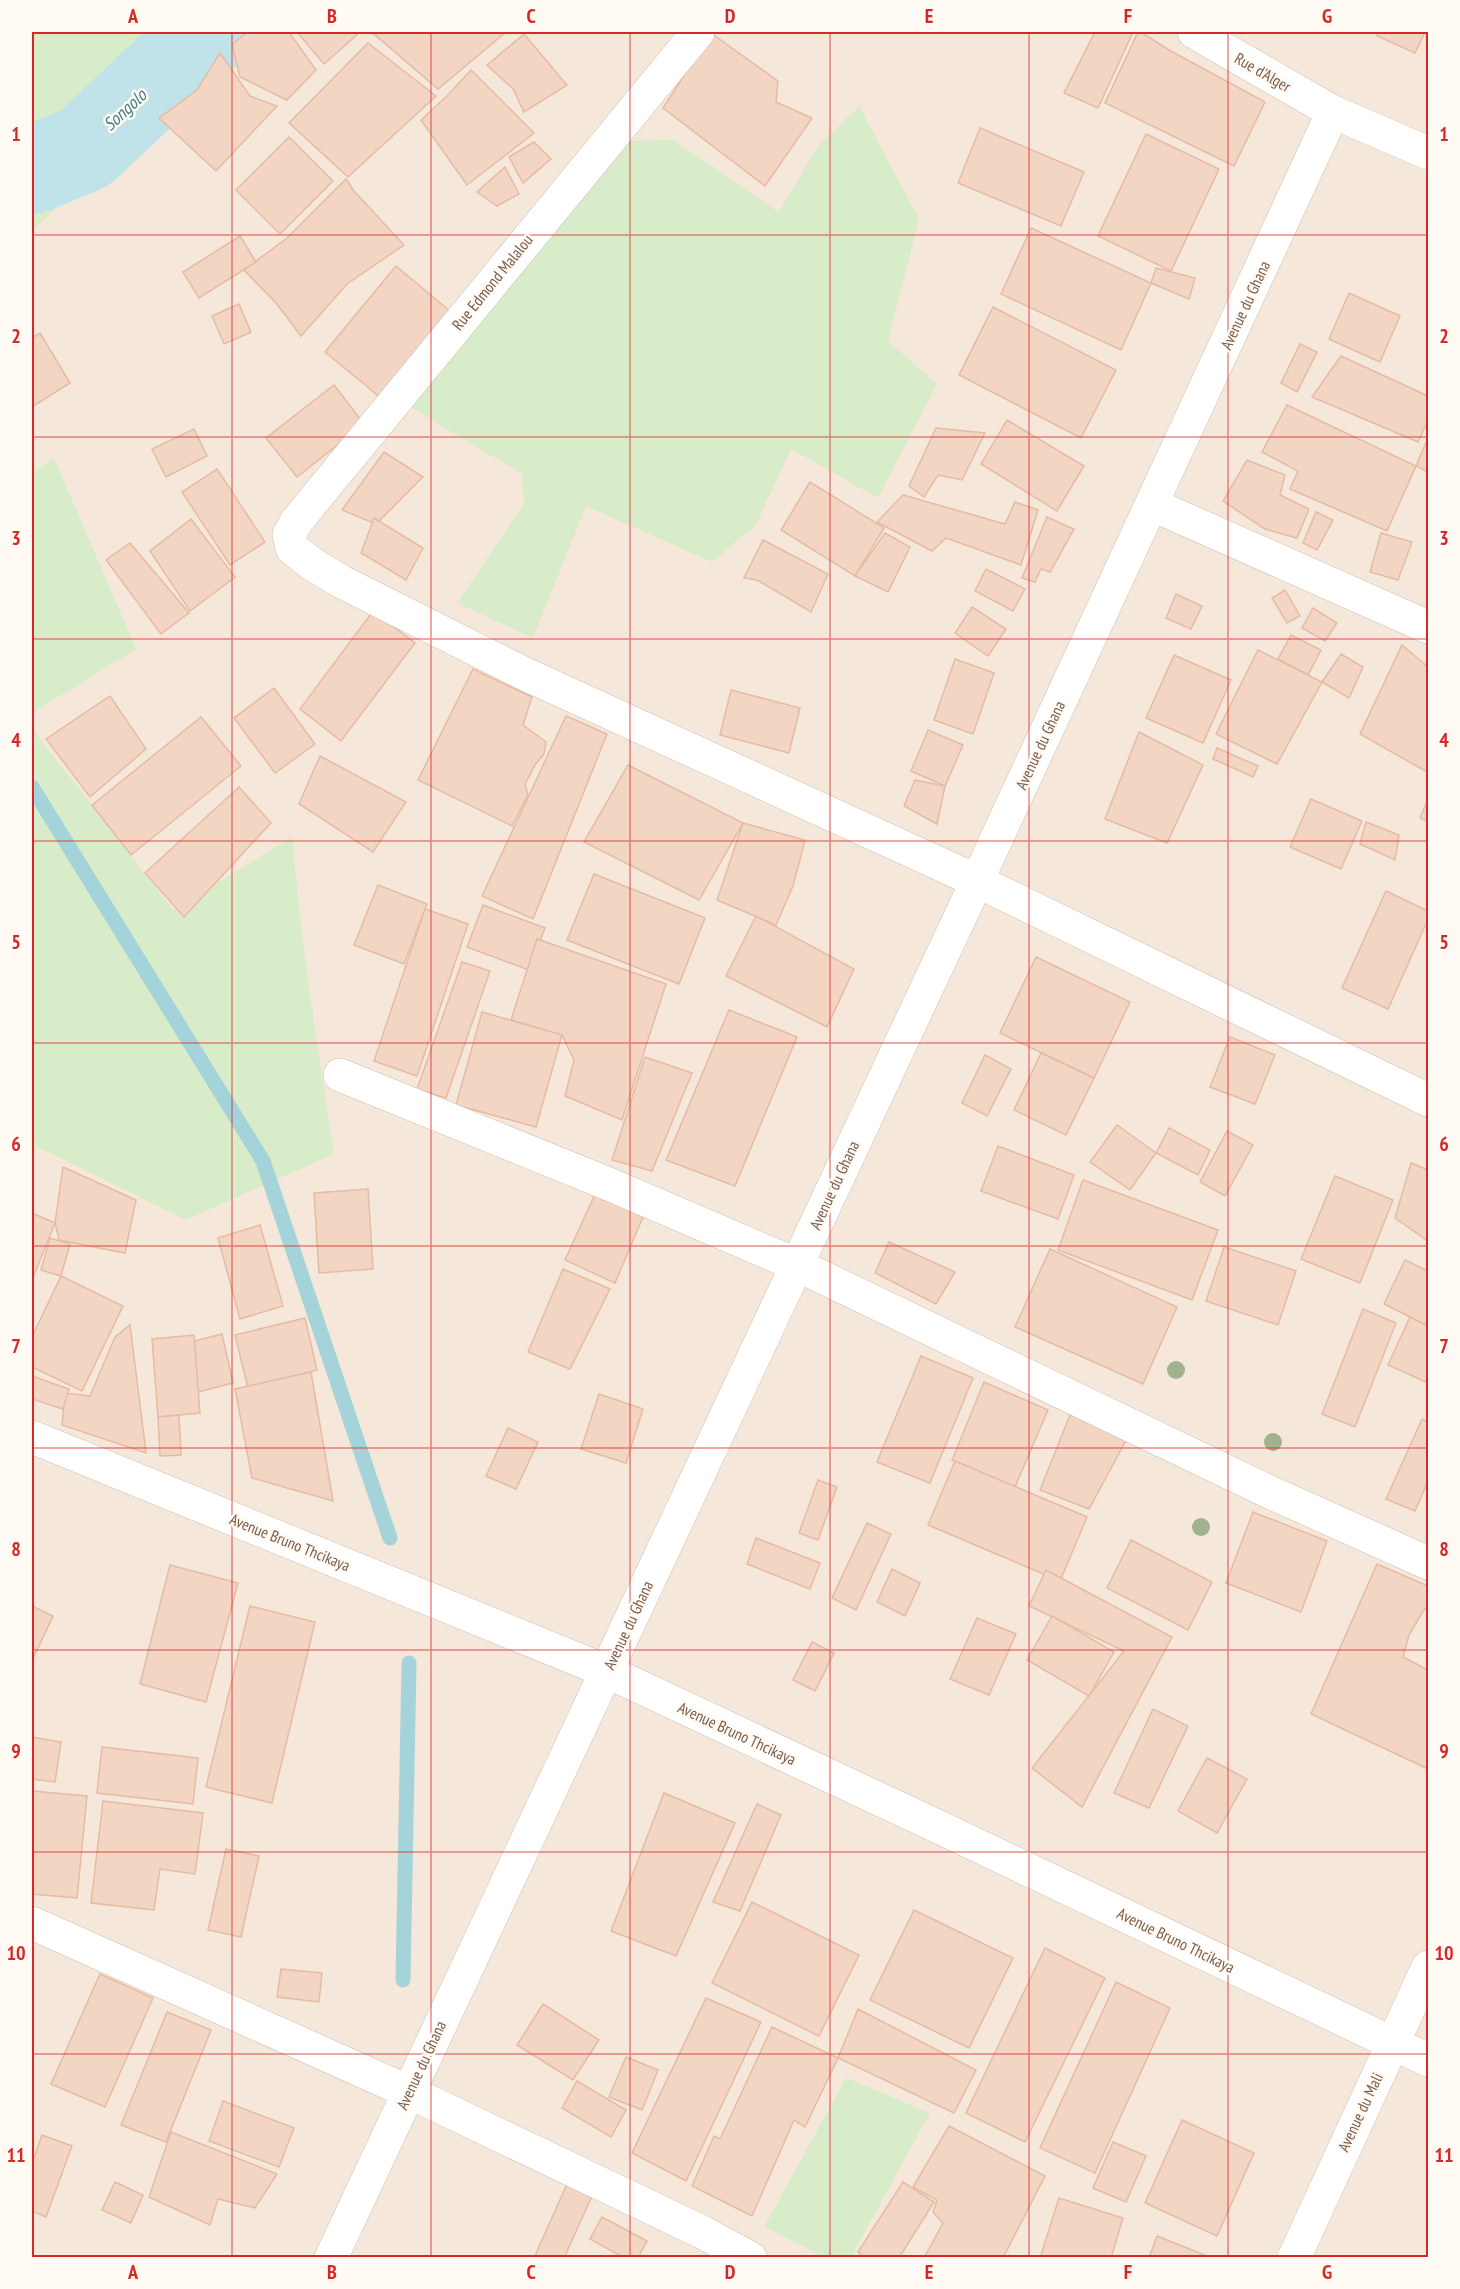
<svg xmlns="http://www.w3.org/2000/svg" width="1460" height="2289" font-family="'PT Sans Narrow',sans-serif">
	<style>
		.residential { fill: #f5e8da }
		.green { fill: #d8ecc9 }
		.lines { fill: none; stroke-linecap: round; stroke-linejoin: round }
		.stream { stroke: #a5d3da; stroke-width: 15 }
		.river { stroke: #bfe3e8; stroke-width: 88 }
		.building { fill: #f3d5c3; stroke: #e6bba3; stroke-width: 1.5 }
		.minor-casing { stroke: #d1beb0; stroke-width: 34 }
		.minor { stroke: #fff; stroke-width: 33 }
		.tree { fill: #a0b28e }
		.grid { fill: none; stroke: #d62828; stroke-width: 1.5; stroke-opacity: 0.55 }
		.labels { text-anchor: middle; stroke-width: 5; stroke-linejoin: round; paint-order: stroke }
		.street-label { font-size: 16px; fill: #7a5c4d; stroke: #fffaf3 }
		.water-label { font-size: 18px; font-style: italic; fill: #437c86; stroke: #fffaf3 }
		.neatline { fill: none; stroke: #d62828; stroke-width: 2 }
		.grid-label { font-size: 20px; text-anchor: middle; font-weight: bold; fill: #d62828 }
	</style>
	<rect width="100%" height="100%" fill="#fdf6ec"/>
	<rect class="residential" x="32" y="32" width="1396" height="2225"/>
	<g class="green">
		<path d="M32 32H240L32 231Z"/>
		<path d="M859 106 919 219 888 341 937 384 878 498 791 449 756 525 712 562 586 506 533 638 457 603 524 503 522 474 400 401 628 141 674 140 779 212 818 146Z"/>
		<path d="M54 458 136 649 32 713V472Z"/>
		<path d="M32 728 173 910 292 837 305 960 334 1154 186 1220 32 1144Z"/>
		<path d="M846 2078 930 2113 851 2257H824L764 2227Z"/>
	</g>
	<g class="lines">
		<g class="stream">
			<path d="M32 787 263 1161 390 1538"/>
			<path d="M403 1980 409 1663"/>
		</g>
		<path class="river" d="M32 170 85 148 208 32"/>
	</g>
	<g class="building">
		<path d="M248 32H289L316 70 287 100 240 77 232 44Z"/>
		<path d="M297 32H360L324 64Z"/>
		<path d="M377 32H506L438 89 374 34Z"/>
		<path d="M1095 32H1133L1098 108 1064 93Z"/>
		<path d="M1138 32H1141L1169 50 1265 102 1234 166 1105 103Z"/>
		<path d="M1379 32H1425L1415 53 1377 36Z"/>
		<path d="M711 33 778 81 776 102 812 118 765 186 663 108Z"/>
		<path d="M524 34 567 85 524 112 513 89 487 65Z"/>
		<path d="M368 43 436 96 348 177 289 123Z"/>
		<path d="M220 53 250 96 277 106 216 171 159 118 197 90Z"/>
		<path d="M471 70 534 133 467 185 421 120 447 96Z"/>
		<path d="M980 128 1084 172 1061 226 958 183Z"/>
		<path d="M1146 134 1219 169 1171 271 1098 236Z"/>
		<path d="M289 137 333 181 280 234 236 190Z"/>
		<path d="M534 142 551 159 523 183 509 157Z"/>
		<path d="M505 167 519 194 497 206 477 192Z"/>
		<path d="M346 179 354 191 404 245 347 284 301 336 276 303 244 270 287 238Z"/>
		<path d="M1031 228 1151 283 1121 350 1001 294Z"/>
		<path d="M240 236 256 262 199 298 183 272Z"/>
		<path d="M396 266 451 312 381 398 325 352Z"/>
		<path d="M1156 268 1195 278 1189 299 1151 283Z"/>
		<path d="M1349 293 1400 316 1380 362 1329 339Z"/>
		<path d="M239 304 251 332 224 344 212 316Z"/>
		<path d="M993 307 1116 370 1081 438 959 375Z"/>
		<path d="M40 333 70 383 32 407V338Z"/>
		<path d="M1300 344 1317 352 1297 392 1281 383Z"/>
		<path d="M1341 356 1428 396V420L1418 442 1312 397Z"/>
		<path d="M334 385 364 424 297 477 266 438Z"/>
		<path d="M1287 405 1416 466 1387 531 1290 489 1298 471 1262 452Z"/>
		<path d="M1007 420 1084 466 1057 511 981 464Z"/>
		<path d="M936 428 985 433 962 480 938 475 924 497 909 486Z"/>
		<path d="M194 429 207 456 166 477 152 449Z"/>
		<path d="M1427 440 1428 441V472L1416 466Z"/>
		<path d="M384 452 423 477 376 524 342 510Z"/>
		<path d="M1247 460 1285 475 1280 495 1309 509 1297 538 1265 529 1223 501Z"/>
		<path d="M217 469 265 542 230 565 182 492Z"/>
		<path d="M810 482 884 528 855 576 781 530Z"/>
		<path d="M903 495 1005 524 1015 502 1038 510 1021 565 946 538 932 551 877 522Z"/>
		<path d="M1316 512 1333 520 1317 550 1303 543Z"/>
		<path d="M1047 517 1074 529 1050 572 1041 569 1035 582 1022 578Z"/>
		<path d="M374 518 423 548 406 580 361 553Z"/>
		<path d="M191 519 235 577 190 611 150 551Z"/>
		<path d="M885 533 910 547 888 592 855 576Z"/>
		<path d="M1381 533 1412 542 1398 580 1370 572Z"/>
		<path d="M763 540 828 574 811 612 757 580 744 578Z"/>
		<path d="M130 543 189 613 161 634 106 560Z"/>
		<path d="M986 569 1025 589 1013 611 975 591Z"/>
		<path d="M1285 590 1300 616 1287 623 1272 598Z"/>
		<path d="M1176 594 1202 606 1191 629 1166 618Z"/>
		<path d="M972 607 1006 629 988 656 955 633Z"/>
		<path d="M1313 608 1337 623 1325 641 1302 628Z"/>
		<path d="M373 611 415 643 341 741 300 709Z"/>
		<path d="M1291 635 1321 650 1308 675 1278 659Z"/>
		<path d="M1402 645 1428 667V769L1427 772 1360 734Z"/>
		<path d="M1258 650 1322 682 1277 764 1216 734Z"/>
		<path d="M1341 654 1363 667 1349 698 1322 682Z"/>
		<path d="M1174 655 1231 680 1203 743 1146 718Z"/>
		<path d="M955 659 994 673 973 734 934 720Z"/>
		<path d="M473 669 532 697 523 725 546 742 544 754 535 765 525 784 528 795 512 826 418 780Z"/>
		<path d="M274 688 315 744 275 773 234 718Z"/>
		<path d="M731 690 800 708 789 753 720 735Z"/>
		<path d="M110 696 146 749 90 797 46 739Z"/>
		<path d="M566 716 607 734 533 919 482 896Z"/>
		<path d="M201 717 241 766 131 855 92 805Z"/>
		<path d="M928 730 963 745 945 786 911 771Z"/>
		<path d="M1139 732 1203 765 1167 843 1105 819Z"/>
		<path d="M1217 748 1258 766 1253 777 1213 759Z"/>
		<path d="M320 756 406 802 373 852 299 804Z"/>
		<path d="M628 765 743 823 699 900 584 842Z"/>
		<path d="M915 780 945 786 937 824 904 806Z"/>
		<path d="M239 787 271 823 184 917 145 873Z"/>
		<path d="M1311 799 1362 821 1341 869 1290 847Z"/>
		<path d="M1428 799V822L1420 818Z"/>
		<path d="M1366 822 1399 835 1395 860 1360 844Z"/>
		<path d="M743 823 805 840 793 886 776 925 717 900Z"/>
		<path d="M594 874 705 918 679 984 567 940Z"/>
		<path d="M378 885 427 904 404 964 354 945Z"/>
		<path d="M1386 891 1428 911V919L1388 1009 1342 988Z"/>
		<path d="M483 905 545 928 529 970 467 947Z"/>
		<path d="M425 909 468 924 417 1076 374 1061Z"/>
		<path d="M756 916 854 969 827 1027 726 976Z"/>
		<path d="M537 939 666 984 622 1120 565 1096 574 1060 562 1035 511 1020Z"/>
		<path d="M1036 957 1130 1002 1094 1078 1000 1033Z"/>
		<path d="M462 962 490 971 446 1098 417 1089Z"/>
		<path d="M729 1010 797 1037 735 1186 666 1160Z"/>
		<path d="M482 1012 562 1035 536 1127 456 1105Z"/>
		<path d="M1230 1037 1275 1055 1255 1104 1210 1087Z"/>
		<path d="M1041 1053 1094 1078 1066 1135 1014 1110Z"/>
		<path d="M985 1055 1011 1069 987 1116 962 1103Z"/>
		<path d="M645 1057 692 1073 652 1171 612 1160Z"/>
		<path d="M1117 1125 1156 1153 1130 1190 1090 1162Z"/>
		<path d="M1169 1128 1210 1150 1198 1175 1156 1153Z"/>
		<path d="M1227 1131 1253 1145 1225 1196 1200 1182Z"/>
		<path d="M998 1146 1074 1175 1058 1219 981 1191Z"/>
		<path d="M1411 1163 1428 1170V1241L1395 1218Z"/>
		<path d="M63 1167 136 1200 125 1253 59 1240 55 1223Z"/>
		<path d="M1335 1176 1393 1200 1360 1283 1301 1259Z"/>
		<path d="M1083 1180 1218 1230 1192 1300 1058 1250Z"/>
		<path d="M601 1181 649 1203 615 1283 565 1260Z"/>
		<path d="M368 1189 373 1269 319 1273 314 1193Z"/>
		<path d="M32 1213 55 1223 32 1280Z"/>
		<path d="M260 1225 283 1306 240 1319 218 1238Z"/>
		<path d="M50 1238 70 1244 61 1276 41 1270Z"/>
		<path d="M889 1242 955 1272 936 1304 875 1273Z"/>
		<path d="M1224 1247 1296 1271 1278 1325 1206 1301Z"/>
		<path d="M1050 1249 1177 1307 1143 1384 1015 1327Z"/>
		<path d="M1405 1260 1428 1271V1326L1384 1304Z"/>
		<path d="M563 1269 610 1289 570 1369 528 1352Z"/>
		<path d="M61 1276 123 1306 82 1391 32 1367V1337Z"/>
		<path d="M1363 1309 1396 1323 1355 1427 1322 1414Z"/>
		<path d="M1410 1317 1428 1326V1383L1388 1365Z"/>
		<path d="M305 1318 317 1370 248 1388 235 1335Z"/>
		<path d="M130 1325 146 1453 62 1425 65 1393 90 1396 115 1337Z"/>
		<path d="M222 1334 233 1383 198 1392 187 1343Z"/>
		<path d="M194 1335 200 1413 158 1417 152 1339Z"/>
		<path d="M921 1356 973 1378 930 1483 877 1462Z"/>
		<path d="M311 1372 333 1501 252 1478 235 1389Z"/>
		<path d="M32 1376 69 1389 63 1409 32 1399Z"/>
		<path d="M984 1382 1048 1410 1015 1487 952 1460Z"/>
		<path d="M599 1394 643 1409 626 1463 581 1449Z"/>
		<path d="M1072 1410 1130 1433 1089 1509 1040 1490Z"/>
		<path d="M179 1415 181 1455 160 1456 158 1417Z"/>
		<path d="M1422 1419 1428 1422V1481L1415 1511 1386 1499Z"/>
		<path d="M508 1428 538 1442 516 1489 486 1476Z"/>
		<path d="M955 1461 1087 1517 1060 1581 928 1525Z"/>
		<path d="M818 1480 837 1487 818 1540 799 1533Z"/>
		<path d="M1253 1512 1327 1541 1301 1612 1226 1583Z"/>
		<path d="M867 1523 891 1534 856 1610 832 1598Z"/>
		<path d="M756 1538 820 1563 810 1589 747 1564Z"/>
		<path d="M1131 1540 1212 1582 1188 1630 1107 1588Z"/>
		<path d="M1377 1564 1428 1586V1610L1425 1608 1409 1635 1403 1657 1428 1670V1769L1311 1714Z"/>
		<path d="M170 1565 238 1583 206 1702 140 1684Z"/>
		<path d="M892 1569 920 1583 905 1616 877 1602Z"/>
		<path d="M1046 1570 1172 1637 1082 1807 1032 1768 1124 1651 1029 1606Z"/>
		<path d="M32 1606 53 1616 32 1661Z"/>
		<path d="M250 1606 315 1622 272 1803 206 1787Z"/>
		<path d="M1052 1616 1114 1652 1089 1696 1027 1660Z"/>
		<path d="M977 1618 1016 1634 989 1695 950 1679Z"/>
		<path d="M812 1642 834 1653 815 1691 793 1680Z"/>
		<path d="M1153 1709 1188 1726 1149 1808 1114 1793Z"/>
		<path d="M32 1737 61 1742 55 1782 32 1779Z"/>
		<path d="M102 1747 198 1758 193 1804 97 1793Z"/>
		<path d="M1207 1758 1247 1779 1217 1833 1178 1811Z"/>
		<path d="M32 1791 87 1796 77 1898 32 1894Z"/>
		<path d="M664 1793 735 1823 676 1956 611 1931Z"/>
		<path d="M103 1801 203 1813 195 1874 160 1869 154 1910 91 1903Z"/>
		<path d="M757 1804 781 1815 740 1911 713 1902Z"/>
		<path d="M226 1849 259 1856 241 1937 208 1930Z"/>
		<path d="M752 1902 859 1955 819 2036 712 1983Z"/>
		<path d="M914 1910 1013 1958 969 2048 870 2000Z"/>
		<path d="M1045 1948 1105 1978 1025 2142 966 2113Z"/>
		<path d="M281 1969 322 1973 319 2002 277 1997Z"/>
		<path d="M100 1974 153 1998 105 2107 51 2084Z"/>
		<path d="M1116 1982 1170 2008 1095 2173 1040 2148Z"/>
		<path d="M706 1998 761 2022 686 2181 632 2153Z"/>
		<path d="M543 2004 599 2040 573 2080 517 2045Z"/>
		<path d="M858 2009 976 2070 954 2113 838 2058Z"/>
		<path d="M167 2012 211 2030 166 2142 121 2125Z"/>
		<path d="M772 2027 838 2058 805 2127 794 2120 752 2216 692 2186 714 2136 720 2139Z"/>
		<path d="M626 2057 658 2070 642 2110 609 2097Z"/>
		<path d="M577 2081 626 2110 611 2137 562 2108Z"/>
		<path d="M223 2101 294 2128 279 2167 209 2141Z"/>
		<path d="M1182 2120 1254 2153 1217 2236 1145 2203Z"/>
		<path d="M949 2126 1045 2176 1003 2258H924L943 2223 933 2212 937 2200 913 2187Z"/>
		<path d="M171 2132 277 2174 255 2208 218 2199 210 2225 149 2197Z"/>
		<path d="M42 2135 72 2146 46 2217 32 2211V2164Z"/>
		<path d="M1113 2142 1146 2156 1126 2202 1093 2188Z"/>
		<path d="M115 2182 143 2195 131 2223 102 2210Z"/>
		<path d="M903 2182 934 2202 899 2258H866L858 2252Z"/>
		<path d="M567 2184 592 2196 564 2258H534Z"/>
		<path d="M1059 2198 1123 2218 1111 2258H1040Z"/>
		<path d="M602 2217 647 2241 638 2258H624L590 2239Z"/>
		<path d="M1157 2236 1212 2258H1149Z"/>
	</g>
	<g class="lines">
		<defs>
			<g id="minor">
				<path d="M698 32 296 522 289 535 292 548 312 564 342 582 523 673 977 881 1428 1100"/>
				<path d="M1194 32 1333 112 1428 153"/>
				<path d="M1153 505 1428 627"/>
				<path d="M340 1075 611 1185 797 1265 1265 1490 1428 1563"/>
				<path d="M32 1437 606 1671 943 1829 1428 2060"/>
				<path d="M32 1923 409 2092 702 2232 750 2258"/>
				<path d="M331 2258 977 881 1333 112"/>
				<path d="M1294 2258 1428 1967"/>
			</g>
		</defs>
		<use href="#minor" class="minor-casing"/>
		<use href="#minor" class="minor"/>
	</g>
	<g class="tree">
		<circle cx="1176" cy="1370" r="9"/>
		<circle cx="1273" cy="1442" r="9"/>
		<circle cx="1201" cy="1527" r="9"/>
	</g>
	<path class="grid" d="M232 32V2258M431 32V2258M630 32V2258M830 32V2258M1029 32V2258M1228 32V2258M32 235H1428M32 437H1428M32 639H1428M32 841H1428M32 1043H1428M32 1246H1428M32 1448H1428M32 1650H1428M32 1852H1428M32 2054H1428"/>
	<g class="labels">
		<g class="street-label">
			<text transform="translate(1263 72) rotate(30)" y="6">Rue d'Alger</text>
			<text transform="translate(492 282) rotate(-51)" y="6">Rue Edmond Malalou</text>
			<text transform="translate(1245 305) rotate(-65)" y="6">Avenue du Ghana</text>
			<text transform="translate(1040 745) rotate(-65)" y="6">Avenue du Ghana</text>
			<text transform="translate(834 1185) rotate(-65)" y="6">Avenue du Ghana</text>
			<text transform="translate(290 1542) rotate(22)" y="6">Avenue Bruno Thcikaya</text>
			<text transform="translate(628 1625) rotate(-65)" y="6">Avenue du Ghana</text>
			<text transform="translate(737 1733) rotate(25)" y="6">Avenue Bruno Thcikaya</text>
			<text transform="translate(1176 1940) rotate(26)" y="6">Avenue Bruno Thcikaya</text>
			<text transform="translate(421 2065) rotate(-65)" y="6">Avenue du Ghana</text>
			<text transform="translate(1360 2112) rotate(-65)" y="6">Avenue du Mali</text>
		</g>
		<g class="water-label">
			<text transform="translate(125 110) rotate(-43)" y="6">Songolo</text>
		</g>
	</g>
	<rect width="1460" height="2289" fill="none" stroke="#fffaf3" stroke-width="66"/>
	<rect x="33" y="33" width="1394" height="2223" class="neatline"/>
	<g class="grid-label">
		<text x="133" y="23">A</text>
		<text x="332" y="23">B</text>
		<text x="531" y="23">C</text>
		<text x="730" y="23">D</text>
		<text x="929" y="23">E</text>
		<text x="1128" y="23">F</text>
		<text x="1327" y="23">G</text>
		<text x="16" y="141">1</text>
		<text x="1444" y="141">1</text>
		<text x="16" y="343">2</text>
		<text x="1444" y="343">2</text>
		<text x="16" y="545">3</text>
		<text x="1444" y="545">3</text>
		<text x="16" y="747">4</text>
		<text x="1444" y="747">4</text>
		<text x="16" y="949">5</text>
		<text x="1444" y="949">5</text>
		<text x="16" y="1151">6</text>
		<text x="1444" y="1151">6</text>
		<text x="16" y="1353">7</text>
		<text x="1444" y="1353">7</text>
		<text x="16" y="1556">8</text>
		<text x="1444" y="1556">8</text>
		<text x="16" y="1758">9</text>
		<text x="1444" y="1758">9</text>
		<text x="16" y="1960">10</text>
		<text x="1444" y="1960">10</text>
		<text x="16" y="2162">11</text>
		<text x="1444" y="2162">11</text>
		<text x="133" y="2279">A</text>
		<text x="332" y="2279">B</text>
		<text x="531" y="2279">C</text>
		<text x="730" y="2279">D</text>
		<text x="929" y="2279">E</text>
		<text x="1128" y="2279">F</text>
		<text x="1327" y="2279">G</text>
	</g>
</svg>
